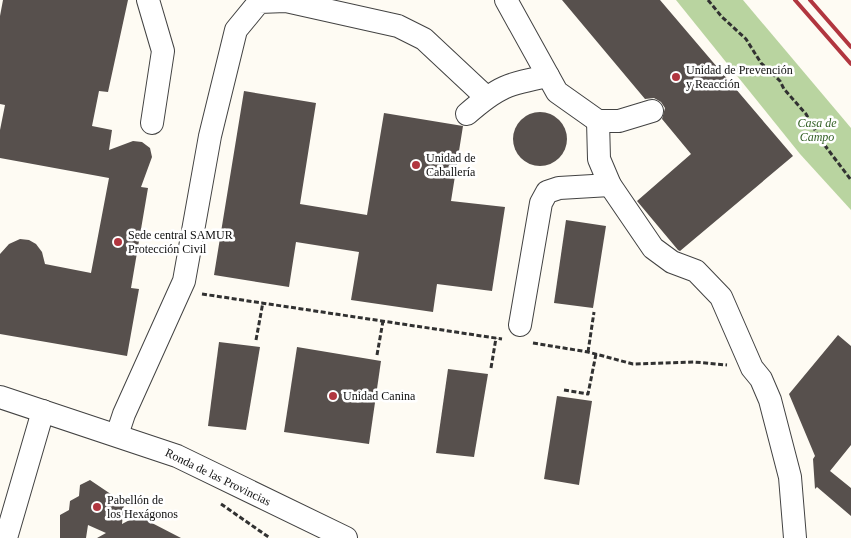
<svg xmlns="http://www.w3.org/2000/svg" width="851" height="538" font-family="'Times New Roman',serif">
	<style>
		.forest { fill: #b9d4a0 }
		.building { fill: #57504d }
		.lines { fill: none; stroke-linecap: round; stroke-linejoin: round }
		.minor-casing { stroke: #424242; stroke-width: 24 }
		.path { stroke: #313131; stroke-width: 3; stroke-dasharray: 5 2.5; stroke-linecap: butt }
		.minor { stroke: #fff; stroke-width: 22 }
		.rail { stroke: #b1363f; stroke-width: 4 }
		.poi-dot { fill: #b1363f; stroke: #fff; stroke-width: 2 }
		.labels { text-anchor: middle; stroke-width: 5; stroke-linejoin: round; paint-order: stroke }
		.poi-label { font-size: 12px; fill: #0f0f0f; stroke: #fff; text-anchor: start }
		.park-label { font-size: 12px; font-style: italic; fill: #346126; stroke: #fff }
		.street-label { font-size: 12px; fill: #0f0f0f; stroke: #fff }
	</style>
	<rect width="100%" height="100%" fill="#fefbf3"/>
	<path class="forest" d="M676 0H743L851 128V210L800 154Z"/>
	<g class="building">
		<path d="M3 0H128L108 92 99 91 92 126 112 130 109 150 133 141 142 142 150 148 152 157 141 187 148 188 131 288 139 289 127 356 0 334V254L9 244 20 239 29 240 36 244 42 252 45 264 91 273 109 178 0 158V130L5 105 0 104V16Z"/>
		<path d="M562 0H660L793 156 680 251 678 250 637 201 691 154 662 119 665 108 661 102 654 98 645 99Z"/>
		<path d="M244 91 316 103 300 204 367 215 384 113 463 126 451 201 505 207 492 291 437 284 433 312 351 300 359 252 296 242 289 287 214 275Z"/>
		<circle cx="540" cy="139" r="27"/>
		<path d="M566 220 606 226 593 308 554 303Z"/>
		<path d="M838 335 851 346V445L830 471 851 488V516L817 487 815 489 813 459 815 456 789 394Z"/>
		<path d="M219 342 260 347 246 430 208 426Z"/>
		<path d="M297 347 381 361 369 444 284 432Z"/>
		<path d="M448 369 488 374 474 457 436 453Z"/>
		<path d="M557 396 592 401 579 485 544 479Z"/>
		<path d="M90 480 124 503 122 524 141 514 151 520 150 522 181 538H97L106 533 88 525 86 538H60V515L69 510 70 501 79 496 80 485Z"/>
	</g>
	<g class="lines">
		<defs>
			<g id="minor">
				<path d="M148 0 163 51 152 123"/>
				<path d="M506 0 557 92 598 121H619L652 111"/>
				<path d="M467 114C499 86 508 84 548 76"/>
				<path d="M598 121 599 159 610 185 653 248 672 262 696 271 721 297 752 368 761 379 770 400 790 477 795 538"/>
				<path d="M520 325 541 203 547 192 559 188 610 185"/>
				<path d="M0 397 177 456 346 538"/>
				<path d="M117 435 124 414 184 281 210 136 236 30 259 2 286 1 398 26 424 39 486 97"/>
				<path d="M6 538 43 411"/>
			</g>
		</defs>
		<use href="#minor" class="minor-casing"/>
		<g class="path">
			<path d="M708 0 722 17 746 39 761 63 780 81 784 89 806 114 820 139 851 180"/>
			<path d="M202 294 502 339"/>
			<path d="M256 340 263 302"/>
			<path d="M533 343 588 352 633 364 694 362 727 365"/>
			<path d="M588 352 594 312"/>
			<path d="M377 355 383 321"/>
			<path d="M491 368 496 338"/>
			<path d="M564 390 588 394 596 354"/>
			<path d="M221 504 270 538"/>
		</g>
		<use href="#minor" class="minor"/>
		<g class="rail">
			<path d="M795 0 851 64"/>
			<path d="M810 0 851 47"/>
		</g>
	</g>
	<g class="poi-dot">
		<circle cx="676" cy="77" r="5"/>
		<circle cx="416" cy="165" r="5"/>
		<circle cx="118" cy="242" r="5"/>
		<circle cx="333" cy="396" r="5"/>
		<circle cx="97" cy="507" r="5"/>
	</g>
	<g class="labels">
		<g class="poi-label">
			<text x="686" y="74">Unidad de Prevención<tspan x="686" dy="14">y Reacción</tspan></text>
			<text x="426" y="162">Unidad de<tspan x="426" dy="14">Caballería</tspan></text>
			<text x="128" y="239">Sede central SAMUR<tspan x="128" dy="14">Protección Civil</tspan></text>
			<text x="343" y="400">Unidad Canina</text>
			<text x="107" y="504">Pabellón de<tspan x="107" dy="14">los Hexágonos</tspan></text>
		</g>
		<g class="park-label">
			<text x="817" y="127">Casa de<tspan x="817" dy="14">Campo</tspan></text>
		</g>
		<g class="street-label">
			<text transform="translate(218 477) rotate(26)" y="4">Ronda de las Provincias</text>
		</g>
	</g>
</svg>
